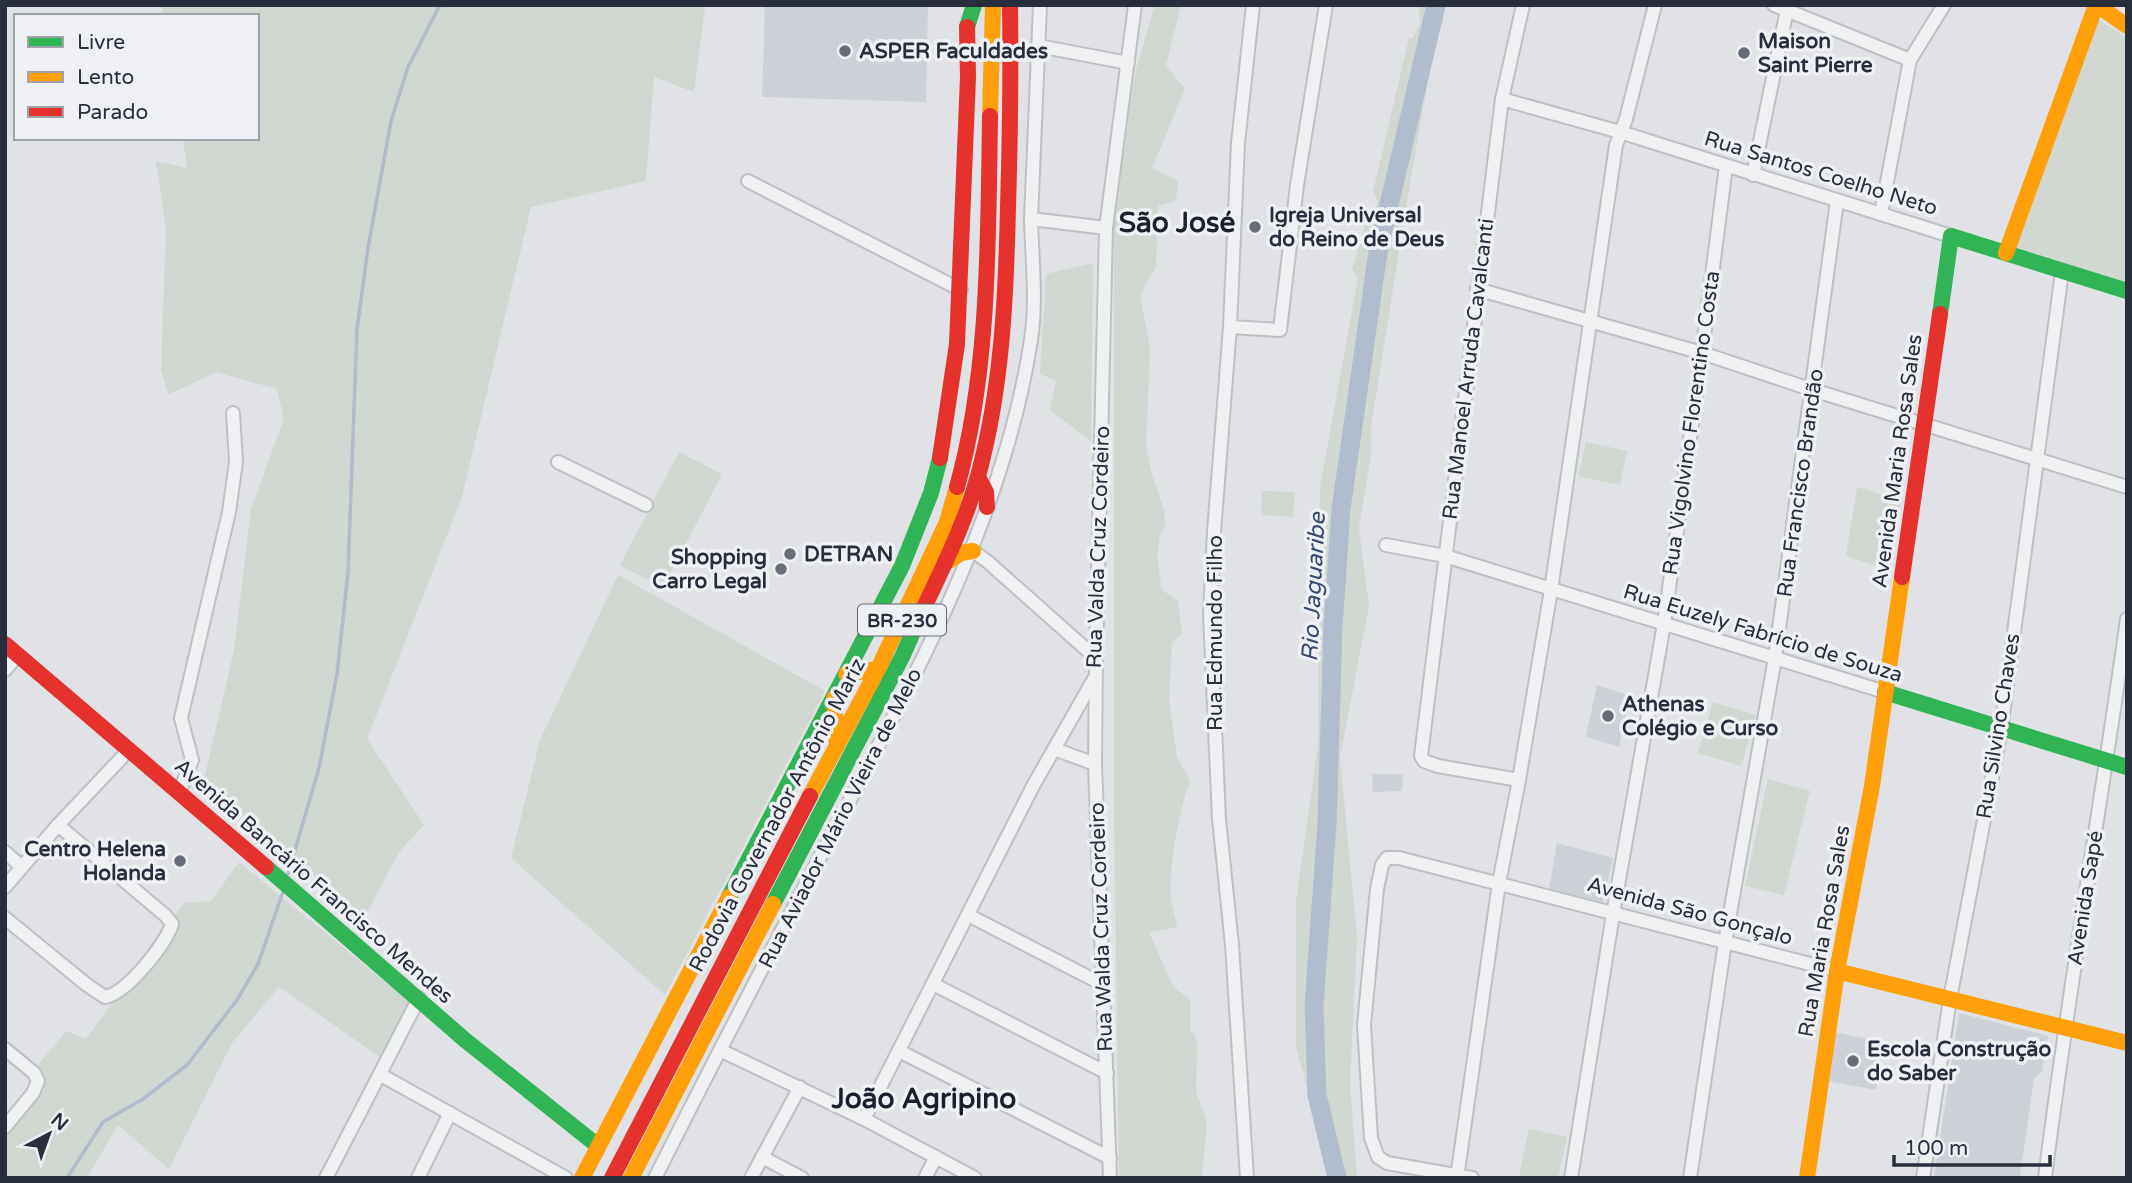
<svg xmlns="http://www.w3.org/2000/svg" width="2132" height="1183" font-family="'Varela Round',sans-serif">
	<style>
		.built { fill: #cfd1d8 }
		.green { fill: #d0d8d1 }
		.lines { fill: none; stroke-linecap: round; stroke-linejoin: round }
		.stream { stroke: #b1bccd; stroke-width: 3.5 }
		.river { stroke: #b1bccd; stroke-width: 19 }
		.street-casing { stroke: #bfc0c3; stroke-width: 16 }
		.street { stroke: #eff0f2; stroke-width: 12 }
		.fast { stroke: #30b455; stroke-width: 16 }
		.slow { stroke: #ff9f0a; stroke-width: 16 }
		.jam { stroke: #e5322d; stroke-width: 16 }
		.poi-dot { fill: #696d77; stroke: #eef0f4; stroke-width: 2.5 }
		.labels { text-anchor: middle; stroke-width: 7; stroke-linejoin: round; paint-order: stroke }
		.shield { fill: #eef0f4; stroke: #646873; stroke-width: 2 }
		.shield-label { font-size: 19px; font-weight: bold; fill: #292e3c }
		.poi-label { font-size: 21px; font-weight: bold; fill: #292e3c; stroke: #eef0f4; text-anchor: start }
		.street-label { font-size: 21px; fill: #292e3c; stroke: #eef0f4 }
		.water-label { font-size: 23px; font-style: italic; fill: #374a6c; stroke: #eef0f4 }
		.district-label { font-size: 28px; font-weight: bold; fill: #1b202d; stroke: #eef0f4 }
	</style>
	<rect width="100%" height="100%" fill="#e0e2e5"/>
	<g class="built">
		<path d="M765 5H928L926 102 762 97Z"/>
		<path d="M1597 685 1630 696 1619 747 1586 737Z"/>
		<path d="M1372 774H1403L1402 791 1373 792Z"/>
		<path d="M1557 843 1613 858 1603 902 1549 889Z"/>
		<path d="M1959 1013 2048 1036 2042 1072 2034 1078 2020 1178H1934Z"/>
		<path d="M1833 1032 1883 1042 1876 1090 1822 1080Z"/>
	</g>
	<g class="green">
		<path d="M162 5H710L705 7 694 92 654 77 646 181 531 207 462 497 367 739 424 825 399 852 363 920 204 780 234 650 251 509 284 419 277 389 216 372 168 395 161 369 166 229 156 161 187 168 183 138H257V16H163Z"/>
		<path d="M1155 5H1181L1166 65 1185 89 1152 168 1178 181 1176 201 1158 206 1156 267 1140 295 1150 349 1146 446 1151 470 1164 510 1165 527 1160 533 1157 557 1162 590 1178 601 1182 634 1172 643 1169 700 1177 757 1190 781C1178 814 1169 865 1171 900 1172 909 1176 918 1177 927L1149 932 1173 986 1191 1001 1190 1030 1196 1037 1197 1045 1196 1092 1207 1121 1202 1178H1119L1114 817V222L1135 73Z"/>
		<path d="M1419 5H1441L1438 12 1444 19 1442 25H1438L1436 35 1408 195 1371 427V455L1359 528 1369 606 1340 757 1357 937 1350 1082 1357 1178H1327L1329 1168 1296 1047V901L1318 746 1320 487 1358 278 1352 269 1365 224 1374 213 1378 201 1373 192 1409 38H1413L1420 23Z"/>
		<path d="M2098 19 2127 38V288L2006 252Z"/>
		<path d="M1093 263 1091 441 1050 410 1056 381 1040 374 1046 274Z"/>
		<path d="M1586 442 1627 451 1620 485 1578 476Z"/>
		<path d="M679 452 722 474 663 588 620 565Z"/>
		<path d="M1857 487 1901 500 1890 570 1846 556Z"/>
		<path d="M1262 491 1295 492 1293 517 1261 515Z"/>
		<path d="M618 575 825 691 665 995 511 858 540 740Z"/>
		<path d="M1713 702 1756 715 1741 766 1698 753Z"/>
		<path d="M1768 779 1810 791 1784 895 1745 886Z"/>
		<path d="M239 862 411 1003 380 1057 279 987 232 1043 169 1169 118 1125 87 1178H5V1137L44 1089 39 1064 66 1031 86 1039 184 903 211 901Z"/>
		<path d="M1529 1129 1567 1137 1558 1178 1519 1176Z"/>
	</g>
	<g class="lines">
		<g class="stream">
			<path d="M288 874 319 768 337 674 348 572 357 329 368 248 391 121 408 67 440 5"/>
			<path d="M67 1178 103 1122 143 1099 187 1065 237 1000 258 964 284 889"/>
		</g>
		<path class="river" d="M1337 1178 1317 1095 1314 1006 1327 824 1333 627 1341 509 1378 252 1436 5"/>
		<defs>
			<g id="street">
				<path d="M1040 5 1031 219 1106 228"/>
				<path d="M1774 5 1910 60"/>
				<path d="M1039 46 1128 63"/>
				<path d="M1502 99 1620 132 1951 236"/>
				<path d="M1753 175 1787 10 1790 5"/>
				<path d="M748 181 961 290"/>
				<path d="M1881 214 1910 60 1944 5"/>
				<path d="M1477 289 1702 353 1813 390 2127 487"/>
				<path d="M1230 327 1280 330 1297 185 1326 5"/>
				<path d="M558 462 646 505"/>
				<path d="M1386 545 1445 556 1885 692"/>
				<path d="M973 551 988 562 1096 658"/>
				<path d="M5 670 18 655"/>
				<path d="M1054 749 1095 764"/>
				<path d="M1519 780 1438 766 1424 761 1421 756 1502 99 1523 5"/>
				<path d="M179 793 192 760 181 718 229 512 236 462 233 413"/>
				<path d="M5 852 22 867"/>
				<path d="M5 887 58 825 129 750"/>
				<path d="M968 915 1102 984"/>
				<path d="M5 918 87 985 105 997C127 993 165 945 172 924L166 916 58 825"/>
				<path d="M933 984 1107 1073"/>
				<path d="M5 1049 34 1073 38 1081 33 1093 5 1127"/>
				<path d="M720 1050 864 1119 975 1178"/>
				<path d="M899 1051 1110 1158"/>
				<path d="M381 1075 566 1178"/>
				<path d="M864 1119 1033 786 1094 679"/>
				<path d="M762 1157 802 1178"/>
				<path d="M326 1178 419 998"/>
				<path d="M418 1178 450 1113"/>
				<path d="M655 1178C716 1056 779 936 842 815 921 665 1005 510 1031 340 1037 300 1032 259 1031 219"/>
				<path d="M751 1178 800 1087"/>
				<path d="M925 1178 936 1157"/>
				<path d="M1110 1178 1095 764 1096 658 1106 228 1135 5"/>
				<path d="M1247 1178 1232 945 1219 819 1210 614 1214 532 1230 327 1238 143 1253 5"/>
				<path d="M1457 1178 1499 883 1519 780 1551 590 1616 145 1626 119 1655 5"/>
				<path d="M1472 1178 1387 1163 1378 1157 1371 1138 1364 1025 1377 889 1382 865 1387 858H1399L1837 971"/>
				<path d="M1571 1178 1613 914 1664 624 1702 353 1726 166"/>
				<path d="M1690 1178 1725 942 1775 658 1837 201"/>
				<path d="M1923 1178 1950 999 2001 730 2062 272"/>
				<path d="M2045 1178C2068 991 2101 806 2127 619"/>
			</g>
		</defs>
		<use href="#street" class="street-casing"/>
		<use href="#street" class="street"/>
		<g class="fast">
			<path d="M967 27 974 5"/>
			<path d="M1940 314 1951 236 2127 291"/>
			<path d="M1885 692 2127 767"/>
			<path d="M266 867 465 1040 598 1146"/>
			<path d="M729 897 902 566 931 493 940 458"/>
			<path d="M773 904 902 657 921 614"/>
		</g>
		<g class="slow">
			<path d="M2097 5 2127 26"/>
			<path d="M990 116 993 5"/>
			<path d="M2006 253 2096 5"/>
			<path d="M947 562 961 553 973 551"/>
			<path d="M846 674 878 669"/>
			<path d="M834 698 837 745"/>
			<path d="M810 796 878 669 947 522 957 487"/>
			<path d="M1837 971 2127 1043"/>
			<path d="M582 1178 729 897"/>
			<path d="M631 1178 773 904"/>
			<path d="M1807 1178 1837 971 1872 786 1902 577"/>
		</g>
		<g class="jam">
			<path d="M940 458 957 344 968 77 967 27"/>
			<path d="M978 477 986 492 987 507"/>
			<path d="M957 487C990 370 988 236 990 116"/>
			<path d="M1902 577 1940 314"/>
			<path d="M921 614C942 569 965 524 978 476 1002 389 1006 297 1008 207 1010 140 1011 73 1010 5"/>
			<path d="M5 644 266 867"/>
			<path d="M612 1178 810 796"/>
		</g>
	</g>
	<g class="poi-dot">
		<circle cx="845" cy="51" r="7"/>
		<circle cx="1744" cy="53" r="7"/>
		<circle cx="1255" cy="227" r="7"/>
		<circle cx="790" cy="554" r="7"/>
		<circle cx="781" cy="569" r="7"/>
		<circle cx="1608" cy="716" r="7"/>
		<circle cx="180" cy="861" r="7"/>
		<circle cx="1853" cy="1061" r="7"/>
	</g>
	<g class="labels">
		<rect class="shield" x="858" y="604.5" width="88" height="31" rx="5"/>
		<g class="shield-label">
			<text x="902" y="627">BR-230</text>
		</g>
		<g class="poi-label">
			<text x="1758" y="48">Maison<tspan x="1758" dy="24">Saint Pierre</tspan></text>
			<text x="859" y="58">ASPER Faculdades</text>
			<text x="1269" y="222">Igreja Universal<tspan x="1269" dy="24">do Reino de Deus</tspan></text>
			<text x="804" y="561">DETRAN</text>
			<text x="767" y="564" text-anchor="end">Shopping<tspan x="767" dy="24">Carro Legal</tspan></text>
			<text x="1622" y="711">Athenas<tspan x="1622" dy="24">Colégio e Curso</tspan></text>
			<text x="166" y="856" text-anchor="end">Centro Helena<tspan x="166" dy="24">Holanda</tspan></text>
			<text x="1867" y="1056">Escola Construção<tspan x="1867" dy="24">do Saber</tspan></text>
		</g>
		<g class="street-label">
			<text transform="translate(1821 173) rotate(17)" y="7">Rua Santos Coelho Neto</text>
			<text transform="translate(1468 369) rotate(-83)" y="7">Rua Manoel Arruda Cavalcanti</text>
			<text transform="translate(1691 423) rotate(-82)" y="7">Rua Vigolvino Florentino Costa</text>
			<text transform="translate(1897 461) rotate(-82)" y="7">Avenida Maria Rosa Sales</text>
			<text transform="translate(1800 483) rotate(-82)" y="7">Rua Francisco Brandão</text>
			<text transform="translate(1098 547) rotate(-88)" y="7">Rua Valda Cruz Cordeiro</text>
			<text transform="translate(1215 633) rotate(-90)" y="7">Rua Edmundo Filho</text>
			<text transform="translate(1763 633) rotate(17)" y="7">Rua Euzely Fabrício de Souza</text>
			<text transform="translate(1998 726) rotate(-81)" y="7">Rua Silvino Chaves</text>
			<text transform="translate(777 815) rotate(-62)" y="7">Rodovia Governador Antônio Mariz</text>
			<text transform="translate(840 818) rotate(-63)" y="7">Rua Aviador Mário Vieira de Melo</text>
			<text transform="translate(314 881) rotate(41)" y="7">Avenida Bancário Francisco Mendes</text>
			<text transform="translate(2085 898) rotate(-81)" y="7">Avenida Sapé</text>
			<text transform="translate(1690 911) rotate(15)" y="7">Avenida São Gonçalo</text>
			<text transform="translate(1101 927) rotate(-92)" y="7">Rua Walda Cruz Cordeiro</text>
			<text transform="translate(1824 931) rotate(-80)" y="7">Rua Maria Rosa Sales</text>
		</g>
		<g class="water-label">
			<text transform="translate(1313 587) rotate(-87)" y="8">Rio Jaguaribe</text>
		</g>
		<g class="district-label">
			<text x="1177" y="232">São José</text>
			<text x="924" y="1108">João Agripino</text>
		</g>
	</g>
	<rect width="2132" height="1183" fill="none" stroke="#292e3c" stroke-width="14"/>
	<rect x="14" y="14" width="245" height="126" fill="#eef0f4" stroke="#9fa2aa" stroke-width="2"/>
	<rect x="28" y="37" width="35" height="10" fill="#30b455" stroke="#9fa2aa" stroke-width="2"/>
	<text x="77" y="49" font-size="21" fill="#292e3c">Livre</text>
	<rect x="28" y="72" width="35" height="10" fill="#ff9f0a" stroke="#9fa2aa" stroke-width="2"/>
	<text x="77" y="84" font-size="21" fill="#292e3c">Lento</text>
	<rect x="28" y="107" width="35" height="10" fill="#e5322d" stroke="#9fa2aa" stroke-width="2"/>
	<text x="77" y="119" font-size="21" fill="#292e3c">Parado</text>
	<g transform="translate(49 1134) rotate(41)" stroke="#eef0f4" stroke-width="5" paint-order="stroke">
	<path d="M0-5L12 26L0 18L-12 26Z" fill="#292e3c"/>
	<text y="-10" font-size="19" font-weight="bold" text-anchor="middle" fill="#292e3c">N</text>
	</g>
	<path d="M1894 1155v10h156v-10" fill="none" stroke="#292e3c" stroke-width="3.5"/>
	<text x="1904" y="1155" font-size="21" fill="#292e3c" stroke="#eef0f4" stroke-width="5" paint-order="stroke">100 m</text>
</svg>
